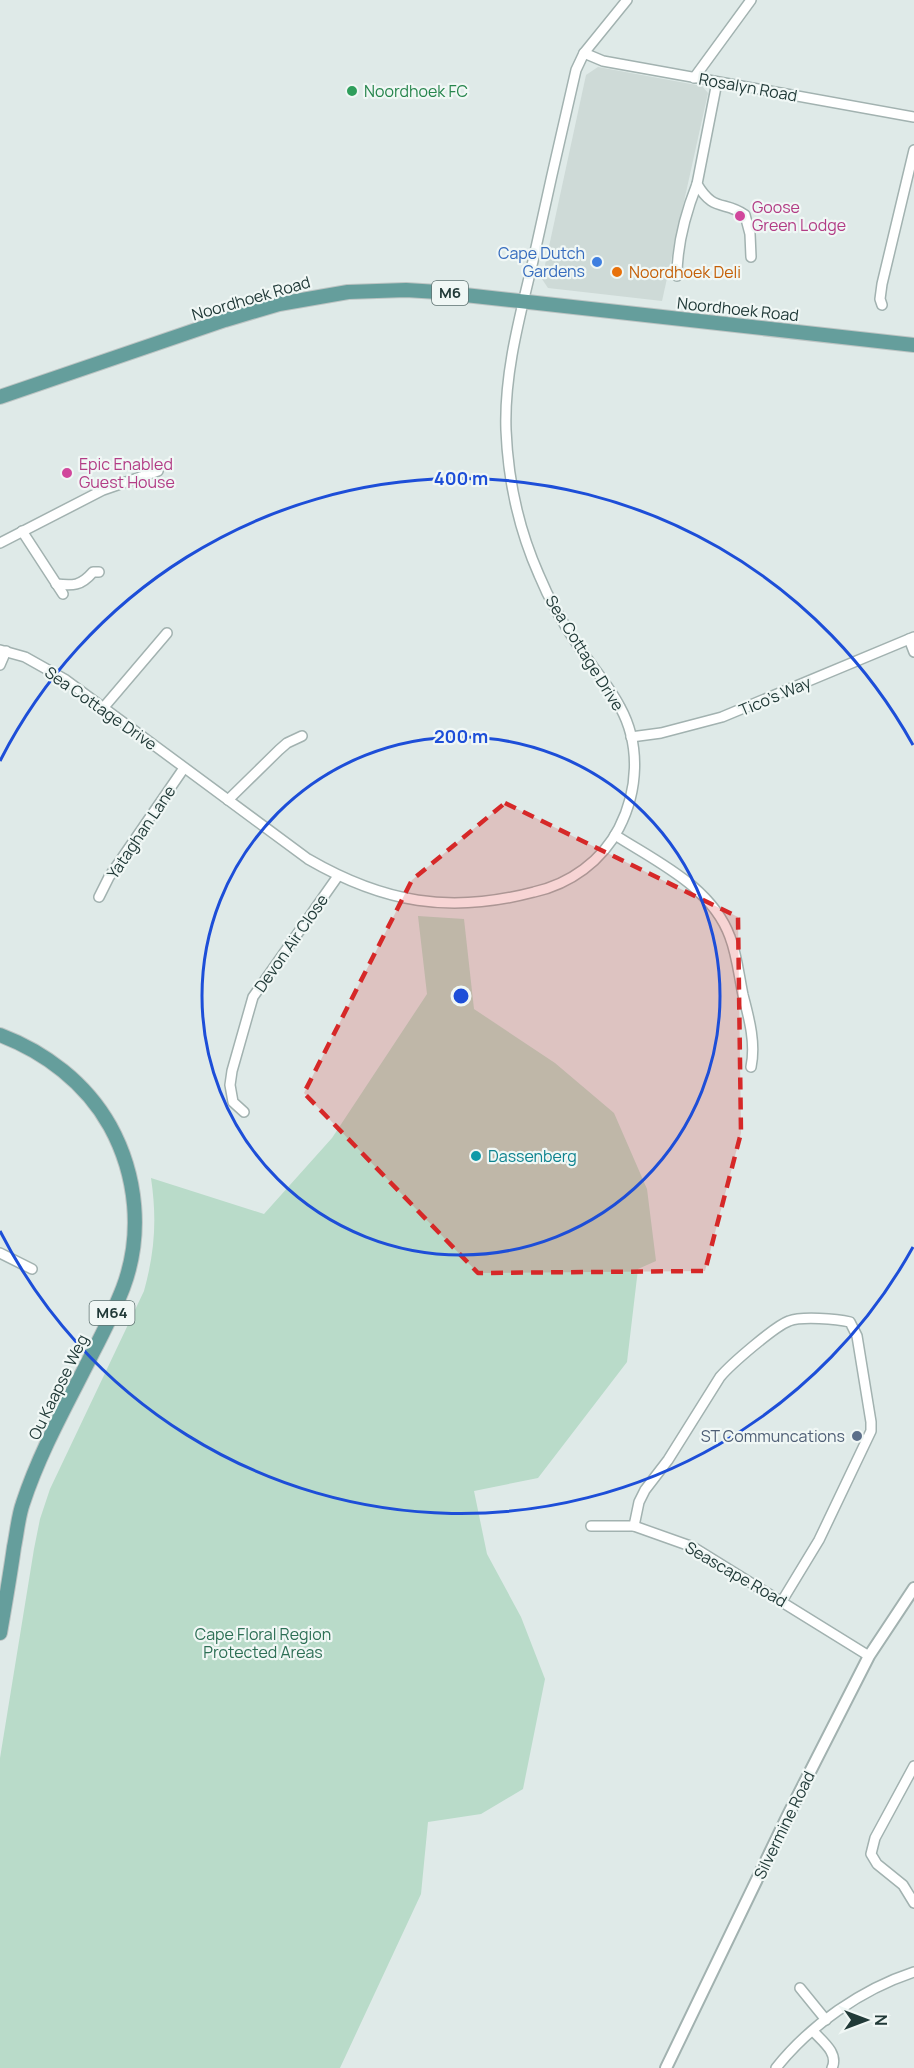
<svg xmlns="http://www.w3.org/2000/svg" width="914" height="2068" font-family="Manrope,sans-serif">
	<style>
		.built { fill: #cedad7 }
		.green { fill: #b9dbc9 }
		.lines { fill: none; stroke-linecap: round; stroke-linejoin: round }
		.minor-casing { stroke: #a2b2b0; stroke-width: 12 }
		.tertiary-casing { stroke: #a2b2b0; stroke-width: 14 }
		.primary-casing { stroke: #bcc4c3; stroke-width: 16 }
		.minor { stroke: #fff; stroke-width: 9 }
		.tertiary { stroke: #fff; stroke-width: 10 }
		.primary { stroke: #659e9c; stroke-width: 14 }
		.marked { fill: #d62828; fill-opacity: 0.2; stroke: #d62828; stroke-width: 4.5; stroke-dasharray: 12 8; stroke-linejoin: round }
		.ring { fill: none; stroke: #1d4ed8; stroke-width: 3 }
		.leisure-dot { fill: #2e9e5b; stroke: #f0f7f5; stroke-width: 2 }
		.hotel-dot { fill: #d1479c; stroke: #f0f7f5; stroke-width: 2 }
		.shop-dot { fill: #3f7fe0; stroke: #f0f7f5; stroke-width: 2 }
		.food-dot { fill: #e8710a; stroke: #f0f7f5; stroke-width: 2 }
		.culture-dot { fill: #0f9aa8; stroke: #f0f7f5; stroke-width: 2 }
		.service-dot { fill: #5c6f8a; stroke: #f0f7f5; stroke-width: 2 }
		.labels { text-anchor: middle; stroke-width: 4.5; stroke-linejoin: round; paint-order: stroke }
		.shield { fill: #f0f7f5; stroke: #5f7371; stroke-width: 1.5 }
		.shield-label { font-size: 15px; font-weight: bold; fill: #213a38 }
		.street-label { font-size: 16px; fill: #213a38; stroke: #f0f7f5 }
		.leisure-label { font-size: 16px; fill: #27864d; stroke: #f0f7f5; text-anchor: start }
		.hotel-label { font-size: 16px; fill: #b23c85; stroke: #f0f7f5; text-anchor: start }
		.shop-label { font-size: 16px; fill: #366cbe; stroke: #f0f7f5; text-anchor: end }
		.food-label { font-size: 16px; fill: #c56008; stroke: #f0f7f5; text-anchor: start }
		.culture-label { font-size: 16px; fill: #0d838f; stroke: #f0f7f5; text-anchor: start }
		.service-label { font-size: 16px; fill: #4e5e75; stroke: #f0f7f5; text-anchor: end }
		.park-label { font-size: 16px; fill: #2d6f55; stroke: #f0f7f5 }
		.centre { fill: #1d4ed8; stroke: #f0f7f5; stroke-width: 3 }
		.ring-label { font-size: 18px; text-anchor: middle; font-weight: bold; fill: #1d4ed8; stroke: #f0f7f5; stroke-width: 4.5; stroke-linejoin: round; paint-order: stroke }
	</style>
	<rect width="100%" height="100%" fill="#dfeae8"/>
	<path class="built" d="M598 67 702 86 708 93 662 301 548 288 542 279 586 75Z"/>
	<path class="green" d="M418 916 464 919 474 1009 555 1063 614 1113 647 1189 656 1261 638 1269 627 1362 538 1478 474 1491 487 1554 521 1617 545 1679 523 1789 481 1814 428 1822 421 1894 340 2068H0V1758L34 1549 40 1519 50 1489 144 1291C155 1251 157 1219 151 1178L264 1214 332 1138 427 994Z"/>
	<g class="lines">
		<defs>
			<g id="minor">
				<path d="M584 53 603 61 914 117"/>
				<path d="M694 78 751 0"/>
				<path d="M717 82 697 184C714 213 724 200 745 215L750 234 751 257"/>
				<path d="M677 276C677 246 686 212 697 184"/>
				<path d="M882 305 880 299 882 284 914 150"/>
				<path d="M22 531 63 594"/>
				<path d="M0 543 103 490 158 471"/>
				<path d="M56 584C73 586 81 586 93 572H99"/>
				<path d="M909 639 914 652"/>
				<path d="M0 650 25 657 66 680 308 859C384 903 450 914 534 892 570 884 602 861 619 828 638 791 641 745 620 707 610 687 594 669 581 650 565 627 550 602 539 575 519 530 508 479 506 430 504 373 520 316 533 261 547 197 561 134 576 70L584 53 627 0"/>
				<path d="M0 665 6 651"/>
				<path d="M104 707 167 633"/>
				<path d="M631 737 661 733 722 717 914 637"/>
				<path d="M228 800 279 750 287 743 302 736"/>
				<path d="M615 835C657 862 712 887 730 937 737 955 739 976 743 995 749 1018 756 1043 751 1067"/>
				<path d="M99 897 109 877 184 768"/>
				<path d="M244 1112 233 1102 230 1085 232 1071 253 997 338 876"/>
				<path d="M0 1253 32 1269"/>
				<path d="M591 1526H634L693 1547 869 1656"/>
				<path d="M634 1526 639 1502 645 1490 668 1460 720 1377C731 1364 775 1326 789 1321 802 1316 837 1319 850 1322L857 1336 871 1422V1431L819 1540 782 1601"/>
				<path d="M914 1766 875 1838 871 1854 877 1864 903 1885 914 1903"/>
				<path d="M800 1988 826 2020"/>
				<path d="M813 2031C822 2041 839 2053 832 2068"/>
				<path d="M776 2068C810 2025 862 1989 914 1972"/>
			</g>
			<path id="tertiary" d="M666 2068 788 1815 869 1656 914 1588"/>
			<g id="primary">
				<path d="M0 397 225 320 279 304 348 292 406 290 438 292 914 345"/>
				<path d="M0 1035C45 1052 86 1083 110 1126 137 1175 143 1235 123 1288 114 1311 103 1333 92 1354 68 1402 40 1451 23 1503 18 1517 17 1533 14 1547 10 1576 5 1604 0 1633"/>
			</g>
		</defs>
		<use href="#minor" class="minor-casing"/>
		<use href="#tertiary" class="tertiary-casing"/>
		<use href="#primary" class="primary-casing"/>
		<use href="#minor" class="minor"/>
		<use href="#tertiary" class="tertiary"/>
		<use href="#primary" class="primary"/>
	</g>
	<path class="marked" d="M505 803 738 917 741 1133 705 1271 478 1273 304 1093 412 880Z"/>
	<g class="ring">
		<circle cx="461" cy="996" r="259"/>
		<path d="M913 1247A517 517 0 0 1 0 1231M0 761A517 517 0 0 1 913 745"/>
	</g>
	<circle class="leisure-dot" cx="352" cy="91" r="6"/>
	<g class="hotel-dot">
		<circle cx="740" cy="216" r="6"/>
		<circle cx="67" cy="473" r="6"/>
	</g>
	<circle class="shop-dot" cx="597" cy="262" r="6"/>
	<circle class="food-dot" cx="617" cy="272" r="6"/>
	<circle class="culture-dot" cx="476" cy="1156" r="6"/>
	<circle class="service-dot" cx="857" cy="1436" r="6"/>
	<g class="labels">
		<g class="shield">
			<rect x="432" y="281" width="36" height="24" rx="4.5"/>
			<rect x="89.5" y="1301" width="45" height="24" rx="4.5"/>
		</g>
		<g class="shield-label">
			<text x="450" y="298">M6</text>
			<text x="112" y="1318">M64</text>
		</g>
		<g class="street-label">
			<text transform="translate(748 87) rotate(10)" y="6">Rosalyn Road</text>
			<text transform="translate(251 298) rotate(-16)" y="6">Noordhoek Road</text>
			<text transform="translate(738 309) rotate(6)" y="6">Noordhoek Road</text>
			<text transform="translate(585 653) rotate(58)" y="6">Sea Cottage Drive</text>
			<text transform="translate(775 696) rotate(-23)" y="6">Tico's Way</text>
			<text transform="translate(101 708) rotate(35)" y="6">Sea Cottage Drive</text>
			<text transform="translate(141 832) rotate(-56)" y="6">Yataghan Lane</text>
			<text transform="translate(291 943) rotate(-55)" y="6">Devon Air Close</text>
			<text transform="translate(58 1387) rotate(-64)" y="6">Ou Kaapse Weg</text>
			<text transform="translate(736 1574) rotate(30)" y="6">Seascape Road</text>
			<text transform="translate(784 1825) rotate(-64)" y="6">Silvermine Road</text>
		</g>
		<g class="leisure-label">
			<text x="364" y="97">Noordhoek FC</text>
		</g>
		<g class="hotel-label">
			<text x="752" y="213">Goose<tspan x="752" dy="18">Green Lodge</tspan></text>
			<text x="79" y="470">Epic Enabled<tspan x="79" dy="18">Guest House</tspan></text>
		</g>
		<g class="shop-label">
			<text x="585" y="259">Cape Dutch<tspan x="585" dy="18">Gardens</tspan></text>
		</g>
		<g class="food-label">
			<text x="629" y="278">Noordhoek Deli</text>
		</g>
		<g class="culture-label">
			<text x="488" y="1162">Dassenberg</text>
		</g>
		<g class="service-label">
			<text x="845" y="1442">ST Communcations</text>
		</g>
		<g class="park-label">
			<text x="263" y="1640">Cape Floral Region<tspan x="263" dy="18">Protected Areas</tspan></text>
		</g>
	</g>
	<circle cx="461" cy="996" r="9" class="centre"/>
	<g class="ring-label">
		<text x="461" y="485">400 m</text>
		<text x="461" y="743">200 m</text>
	</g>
	<g transform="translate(866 2020) rotate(90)" stroke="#f0f7f5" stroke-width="4.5" paint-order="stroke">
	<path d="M0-4.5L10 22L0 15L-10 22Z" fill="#213a38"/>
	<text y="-9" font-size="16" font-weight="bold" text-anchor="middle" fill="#213a38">N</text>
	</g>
</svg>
